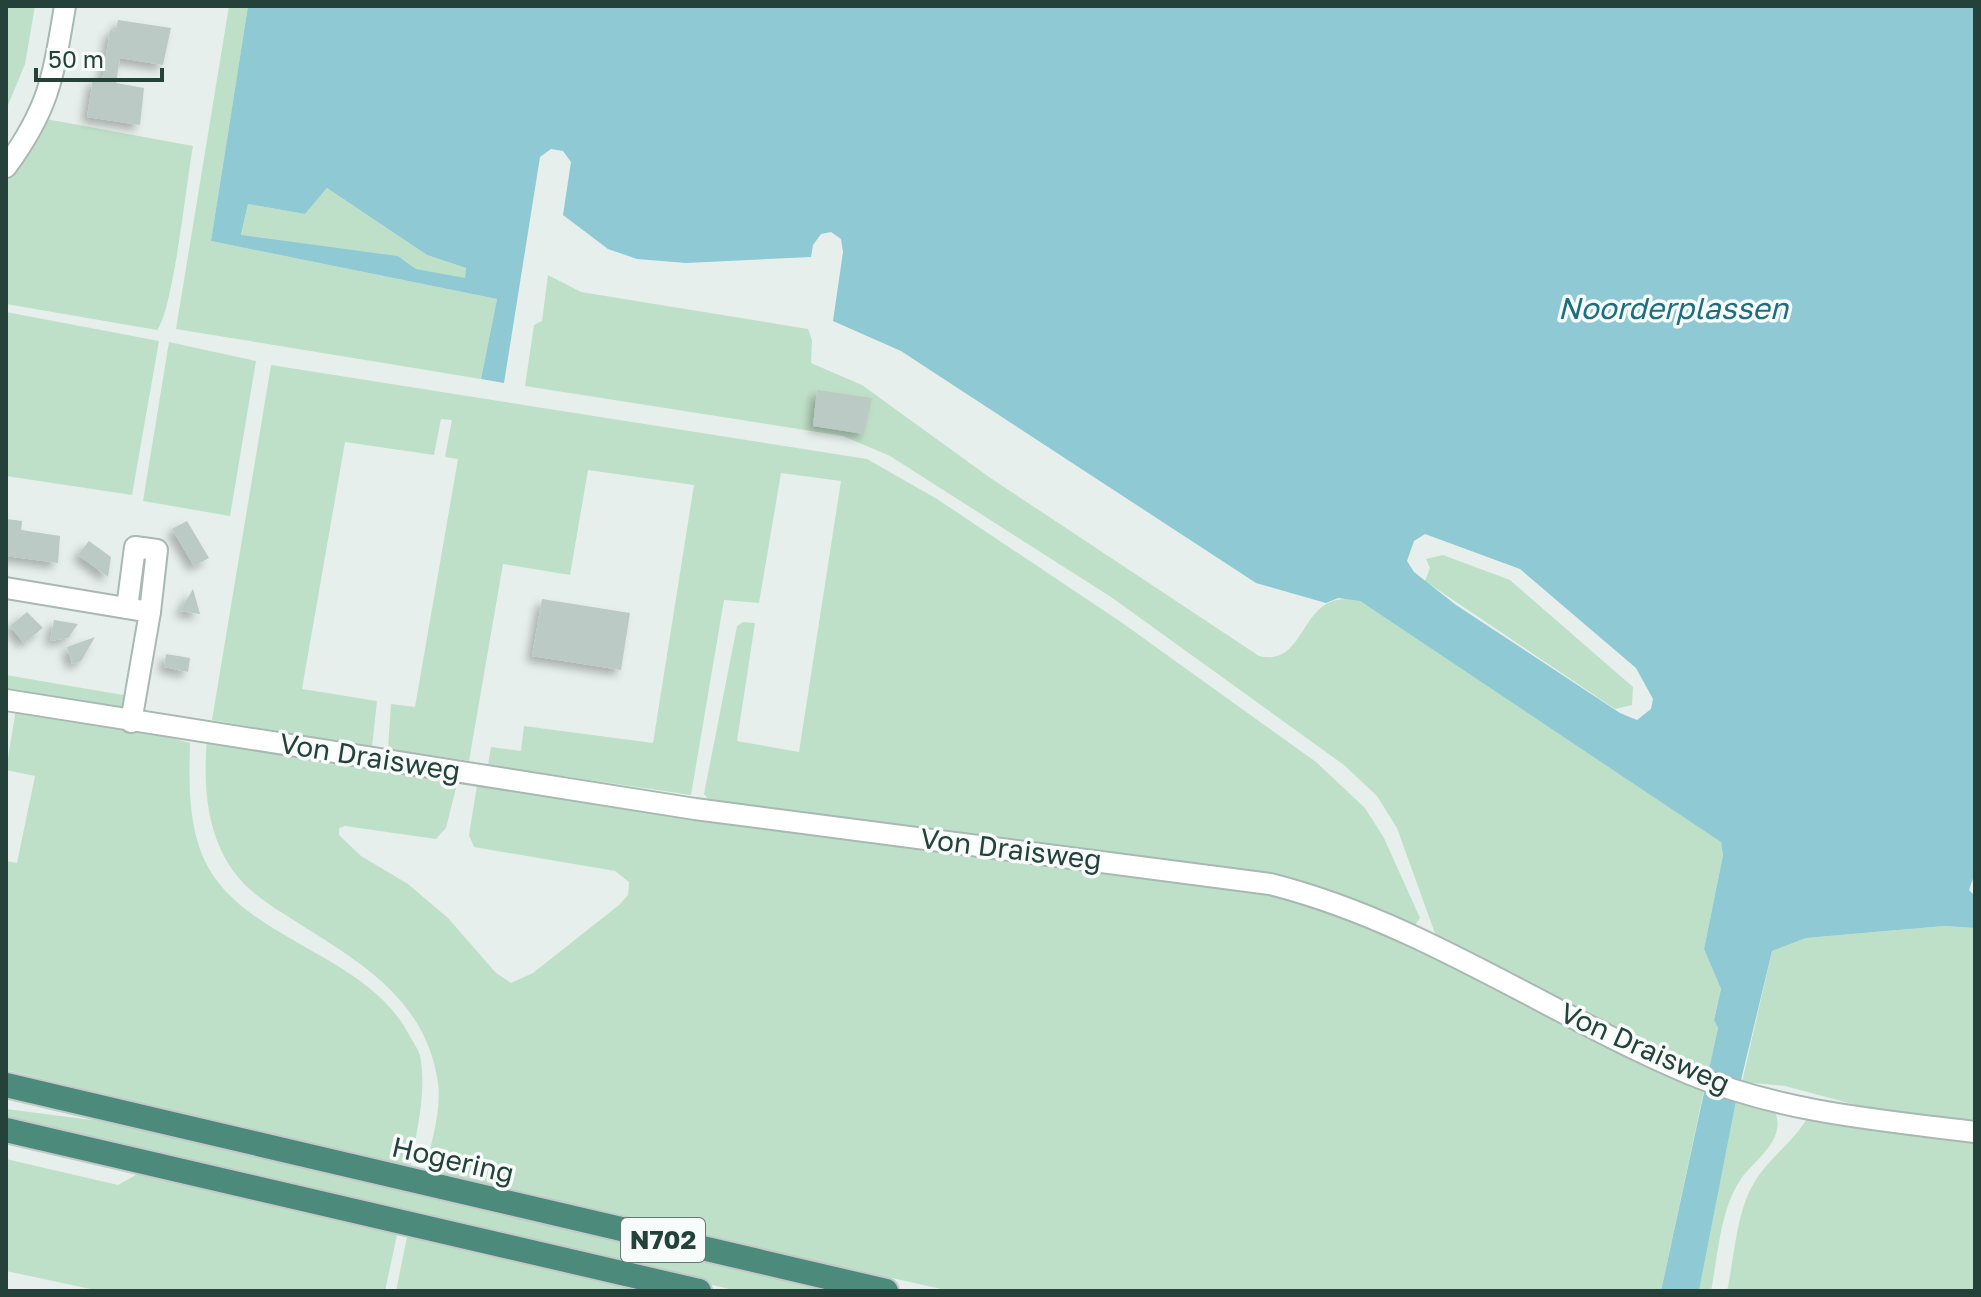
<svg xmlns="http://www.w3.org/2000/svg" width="1981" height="1297" font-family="'Golos Text',sans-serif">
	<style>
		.green { fill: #bfe0c8 }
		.water { fill: #8ec9d4; fill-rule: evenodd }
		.building { fill: #bbcac4; filter: url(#shadow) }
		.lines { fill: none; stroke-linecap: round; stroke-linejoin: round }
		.minor-casing { stroke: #a8b8b2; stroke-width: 24 }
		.trunk-casing { stroke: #c2cac8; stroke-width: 28 }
		.minor { stroke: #fff; stroke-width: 20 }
		.trunk { stroke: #4c8a7c; stroke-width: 24 }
		.labels { text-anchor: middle; stroke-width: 7; stroke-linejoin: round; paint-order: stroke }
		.shield { fill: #f7fbf9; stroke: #637a73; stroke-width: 2 }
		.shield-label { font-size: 26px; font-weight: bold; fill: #24423a }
		.street-label { font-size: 28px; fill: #24423a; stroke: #f7fbf9 }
		.water-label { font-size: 30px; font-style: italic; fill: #1c6f80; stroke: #f7fbf9 }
	</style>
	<defs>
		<filter id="shadow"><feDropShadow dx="-5.5" dy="5.5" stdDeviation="4" flood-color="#0004"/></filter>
	</defs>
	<rect width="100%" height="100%" fill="#e6efeb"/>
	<g class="green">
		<path d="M6 6H35L25 64 6 110Z"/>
		<path d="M229 6H248L211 241 497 299 481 379 176 329Z"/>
		<path d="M46 119 193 146C187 178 173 312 157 330L6 304V179Z"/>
		<path d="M327 188 427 255 466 268 465 279 416 269 398 256 241 236 248 204 305 214Z"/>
		<path d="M548 275 581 292 808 329 812 340 811 363 862 385 989 477 1259 656C1310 668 1298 585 1360 601L1692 821 1721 842 1723 855 1704 949 1721 989 1714 1019 1718 1028 1709 1072 1685 1066 1437 939 1397 828 1377 796 1344 765 1111 597 890 456 843 436 525 386 534 325 542 321Z"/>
		<path d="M6 312 159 341 132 495 6 476Z"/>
		<path d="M169 342 256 361 230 516 143 501Z"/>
		<path d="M271 365 867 459 937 499 1121 622 1316 762 1365 808 1384 838 1420 918 1414 927 1359 904 715 807 704 794 737 626 743 622 755 623 737 741 799 752 841 481 781 473 759 603 724 600 691 795 488 765 491 747 521 751 524 726 653 743 694 485 588 470 570 575 503 564 469 761 388 749 391 704 415 707 458 459 445 457 452 420 441 419 434 455 345 442 302 689 377 701 372 747 212 720Z"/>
		<path d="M1443 555 1510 580 1633 687 1632 705 1615 709 1425 581 1430 568 1426 559Z"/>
		<path d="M6 675 129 696 126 711 6 691Z"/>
		<path d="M16 709 150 732 190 743C189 781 188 821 203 857 239 940 365 952 408 1033 413 1042 420 1051 421 1061 426 1097 416 1134 410 1169L6 1070V861L17 863 35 776 6 770Z"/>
		<path d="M207 738 459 776 446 828 436 839 345 826 339 828V835L361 856 408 884 448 918 496 973 511 983 533 973 619 905 628 895 629 882 615 871 474 847 469 835 478 779 1223 880 1356 916 1704 1090 1661 1291H950L425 1173C430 1146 442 1111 438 1083 426 999 361 963 295 921 273 907 250 894 234 872 206 834 203 784 207 738Z"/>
		<path d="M1944 926 1975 928V1125L1897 1116 1785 1086 1742 1082 1772 951 1806 938Z"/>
		<path d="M1736 1100 1776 1114C1785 1143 1752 1161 1739 1182 1720 1212 1718 1256 1711 1291H1699Z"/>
		<path d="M6 1109 100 1121 833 1291H738L6 1120Z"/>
		<path d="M1808 1117 1975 1136V1291H1727C1735 1255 1736 1209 1757 1178 1772 1156 1794 1141 1808 1117Z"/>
		<path d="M6 1159 118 1185 143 1171 398 1230 385 1291H100L6 1271Z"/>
		<path d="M407 1237 640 1291H396Z"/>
	</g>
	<path class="water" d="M248 6H1975V873L1969 890 1975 896V928L1944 926 1806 938 1772 951 1736 1101 1699 1291H1661L1718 1028 1714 1020 1721 989 1704 949 1723 855 1721 842 1360 601 1338 598 1326 603 1256 583 901 351 833 321 843 252 841 239 831 232 821 234 813 245 811 257 686 263 637 259 608 249 563 215 571 162 563 151 551 149 540 157 504 383 481 379 497 299 211 241ZM327 188 427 255 466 268 465 278 416 269 398 256 241 235 248 204 305 214ZM1425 534 1520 569 1636 668 1653 699 1651 709 1637 720 1620 713 1456 605 1414 572 1407 561 1414 541Z"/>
	<g class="building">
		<path d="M118 20 171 28 163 65 120 58 116 83 144 88 140 125 87 117 93 79 102 81 110 30 116 31Z"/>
		<path d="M817 390 872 398 864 434 813 426Z"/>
		<path d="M6 519 22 521 21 530 60 536 58 563 6 556Z"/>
		<path d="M187 521 209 558 194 566 172 529Z"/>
		<path d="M89 541 111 557 108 577 78 555Z"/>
		<path d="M193 589 200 614 180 611Z"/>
		<path d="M542 599 630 613 621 670 532 656Z"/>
		<path d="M27 612 43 628 24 643 10 626Z"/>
		<path d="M54 620 78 624 68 638 50 641Z"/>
		<path d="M95 637 81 661 72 664 67 647Z"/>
		<path d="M166 654 190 658 188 672 164 667Z"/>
	</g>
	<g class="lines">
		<defs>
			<g id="minor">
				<path d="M6 167C50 107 53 77 65 6"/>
				<path d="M6 588 150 612 131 722"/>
				<path d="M127 608 135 547 157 550 150 612"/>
				<path d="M6 700 695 809 1270 884C1421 922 1548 1014 1690 1074 1781 1112 1878 1120 1975 1132"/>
			</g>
			<g id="trunk">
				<path d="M6 1085 886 1291"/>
				<path d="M6 1130 699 1291"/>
			</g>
		</defs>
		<use href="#minor" class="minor-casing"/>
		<use href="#trunk" class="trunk-casing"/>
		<use href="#minor" class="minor"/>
		<use href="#trunk" class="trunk"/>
	</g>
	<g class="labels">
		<rect class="shield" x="621" y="1218" width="84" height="44" rx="6"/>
		<g class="shield-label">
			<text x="663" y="1249">N702</text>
		</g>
		<g class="street-label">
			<text transform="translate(370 757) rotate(9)" y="10">Von Draisweg</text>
			<text transform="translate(1011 849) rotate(7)" y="10">Von Draisweg</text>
			<text transform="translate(1645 1048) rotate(24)" y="10">Von Draisweg</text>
			<text transform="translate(453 1160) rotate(13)" y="10">Hogering</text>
		</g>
		<g class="water-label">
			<text x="1673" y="319">Noorderplassen</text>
		</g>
	</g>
	<rect width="1981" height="1297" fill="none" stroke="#24423a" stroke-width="16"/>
	<path d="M36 68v12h126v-12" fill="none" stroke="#24423a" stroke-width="4"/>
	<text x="48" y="68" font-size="24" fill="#24423a" stroke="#f7fbf9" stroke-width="6" paint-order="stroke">50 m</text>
</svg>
